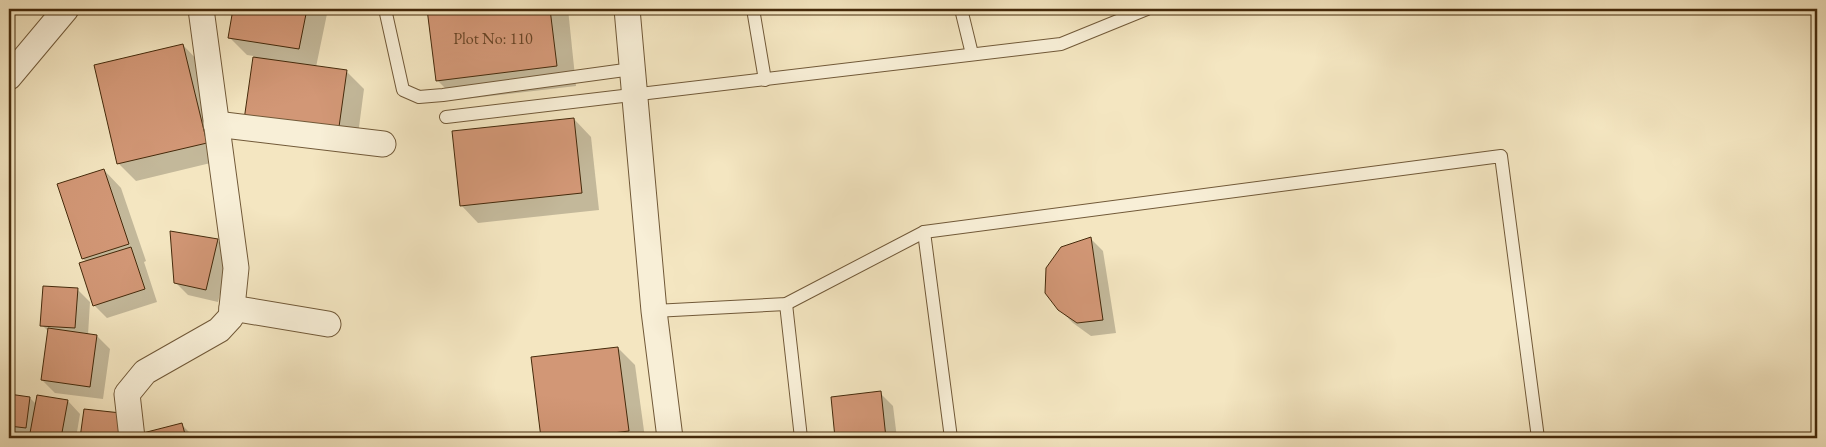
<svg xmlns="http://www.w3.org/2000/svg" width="1826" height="447" font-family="'EB Garamond',serif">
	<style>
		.shadow { fill: #0003 }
		.building { fill: #d29776; stroke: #452a0b }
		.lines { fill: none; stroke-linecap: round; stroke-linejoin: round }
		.service-casing { stroke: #715938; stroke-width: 14 }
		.minor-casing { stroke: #715938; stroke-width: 27 }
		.service { stroke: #f8efd7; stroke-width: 12 }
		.minor { stroke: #f8efd7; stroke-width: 25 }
		.labels { text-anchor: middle; stroke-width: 4; stroke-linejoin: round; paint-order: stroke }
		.number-label { font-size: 16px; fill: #684526 }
	</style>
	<rect width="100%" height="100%" fill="#f4e6c1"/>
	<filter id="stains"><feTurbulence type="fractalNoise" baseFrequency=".004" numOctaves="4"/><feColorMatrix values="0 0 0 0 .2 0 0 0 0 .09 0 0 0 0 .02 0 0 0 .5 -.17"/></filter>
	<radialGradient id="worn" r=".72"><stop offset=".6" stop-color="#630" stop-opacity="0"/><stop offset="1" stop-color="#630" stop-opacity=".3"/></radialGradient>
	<g class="shadow">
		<path d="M235 9H328L316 67 347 72 364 89 356 150 245 120 254 56 247 55 230 38Z"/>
		<path d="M428 9H568L576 86 457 100 437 80Z"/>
		<path d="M183 45 200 63 223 160 136 181 118 163Z"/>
		<path d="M574 119 591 137 599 210 478 223 461 205Z"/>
		<path d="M104 170 121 188 146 261 144 262 157 302 107 318 94 305 87 262 83 259 59 185Z"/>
		<path d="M1090 238 1103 251 1116 333 1091 336 1073 323 1059 309Z"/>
		<path d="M217 240 230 253 218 302 188 295 175 282Z"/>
		<path d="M77 289 90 302 88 335 97 336 110 349 103 399 55 393 42 380 49 332 42 325Z"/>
		<path d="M618 348 635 365 645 438H542L532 358Z"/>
		<path d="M880 393 893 406 897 438H837L832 398Z"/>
		<path d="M9 395 30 398 37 405 68 401 80 414 76 438H9Z"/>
		<path d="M85 411 132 438H81Z"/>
		<path d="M181 424 195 438H145L144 434Z"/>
	</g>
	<g class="building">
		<path d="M233 9H307L299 49 228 38Z"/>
		<path d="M427 9H550L557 66 436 81Z"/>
		<path d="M183 44 207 143 117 164 94 65Z"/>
		<path d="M253 57 347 70 338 134 244 120Z"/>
		<path d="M574 118 582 193 460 206 452 131Z"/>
		<path d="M104 169 129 244 82 259 57 184Z"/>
		<path d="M170 231 218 239 206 290 174 283Z"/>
		<path d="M1091 237 1103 320 1077 323 1058 310 1045 293 1046 268 1061 247Z"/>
		<path d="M131 247 145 289 93 306 79 263Z"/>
		<path d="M43 286 78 288 75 328 40 326Z"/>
		<path d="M48 328 97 335 90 387 41 380Z"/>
		<path d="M618 347 629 431 572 438H541L531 357Z"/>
		<path d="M881 391 886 438H835L831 397Z"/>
		<path d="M9 394 30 397 26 428 9 426Z"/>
		<path d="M37 395 68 400 61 438 30 433Z"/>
		<path d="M84 409 121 413 118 438H80Z"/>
		<path d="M182 423 186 438H144L143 433Z"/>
	</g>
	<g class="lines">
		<defs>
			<g id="service">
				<path d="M385 9 403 90 419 97 443 95 632 69"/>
				<path d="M753 9 765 80"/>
				<path d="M961 9 972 54"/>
				<path d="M446 117 1061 44 1147 9"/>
				<path d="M924 232 951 438"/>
				<path d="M786 304 801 438"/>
				<path d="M654 311 786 304 924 232 1501 156 1538 438"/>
			</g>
			<g id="minor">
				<path d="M627 9 654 311 670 438"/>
				<path d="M9 77 66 9"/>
				<path d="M216 124 383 144"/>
				<path d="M232 308 328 324"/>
				<path d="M132 438 127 394 145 372 219 330 231 317 236 268 201 9"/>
			</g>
		</defs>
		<use href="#service" class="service-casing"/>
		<use href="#minor" class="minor-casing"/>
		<use href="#service" class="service"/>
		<use href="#minor" class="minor"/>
	</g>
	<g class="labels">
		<g class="number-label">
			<text x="493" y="44">Plot No: 110</text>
		</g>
	</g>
	<rect width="1826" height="447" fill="none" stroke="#f4e6c1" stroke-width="30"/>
	<rect x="10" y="10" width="1806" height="427" fill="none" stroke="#452a0b" stroke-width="2.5"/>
	<rect x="15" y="15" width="1796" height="417" fill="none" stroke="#452a0b"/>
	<rect width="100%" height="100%" filter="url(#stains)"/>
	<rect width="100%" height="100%" fill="url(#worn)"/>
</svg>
